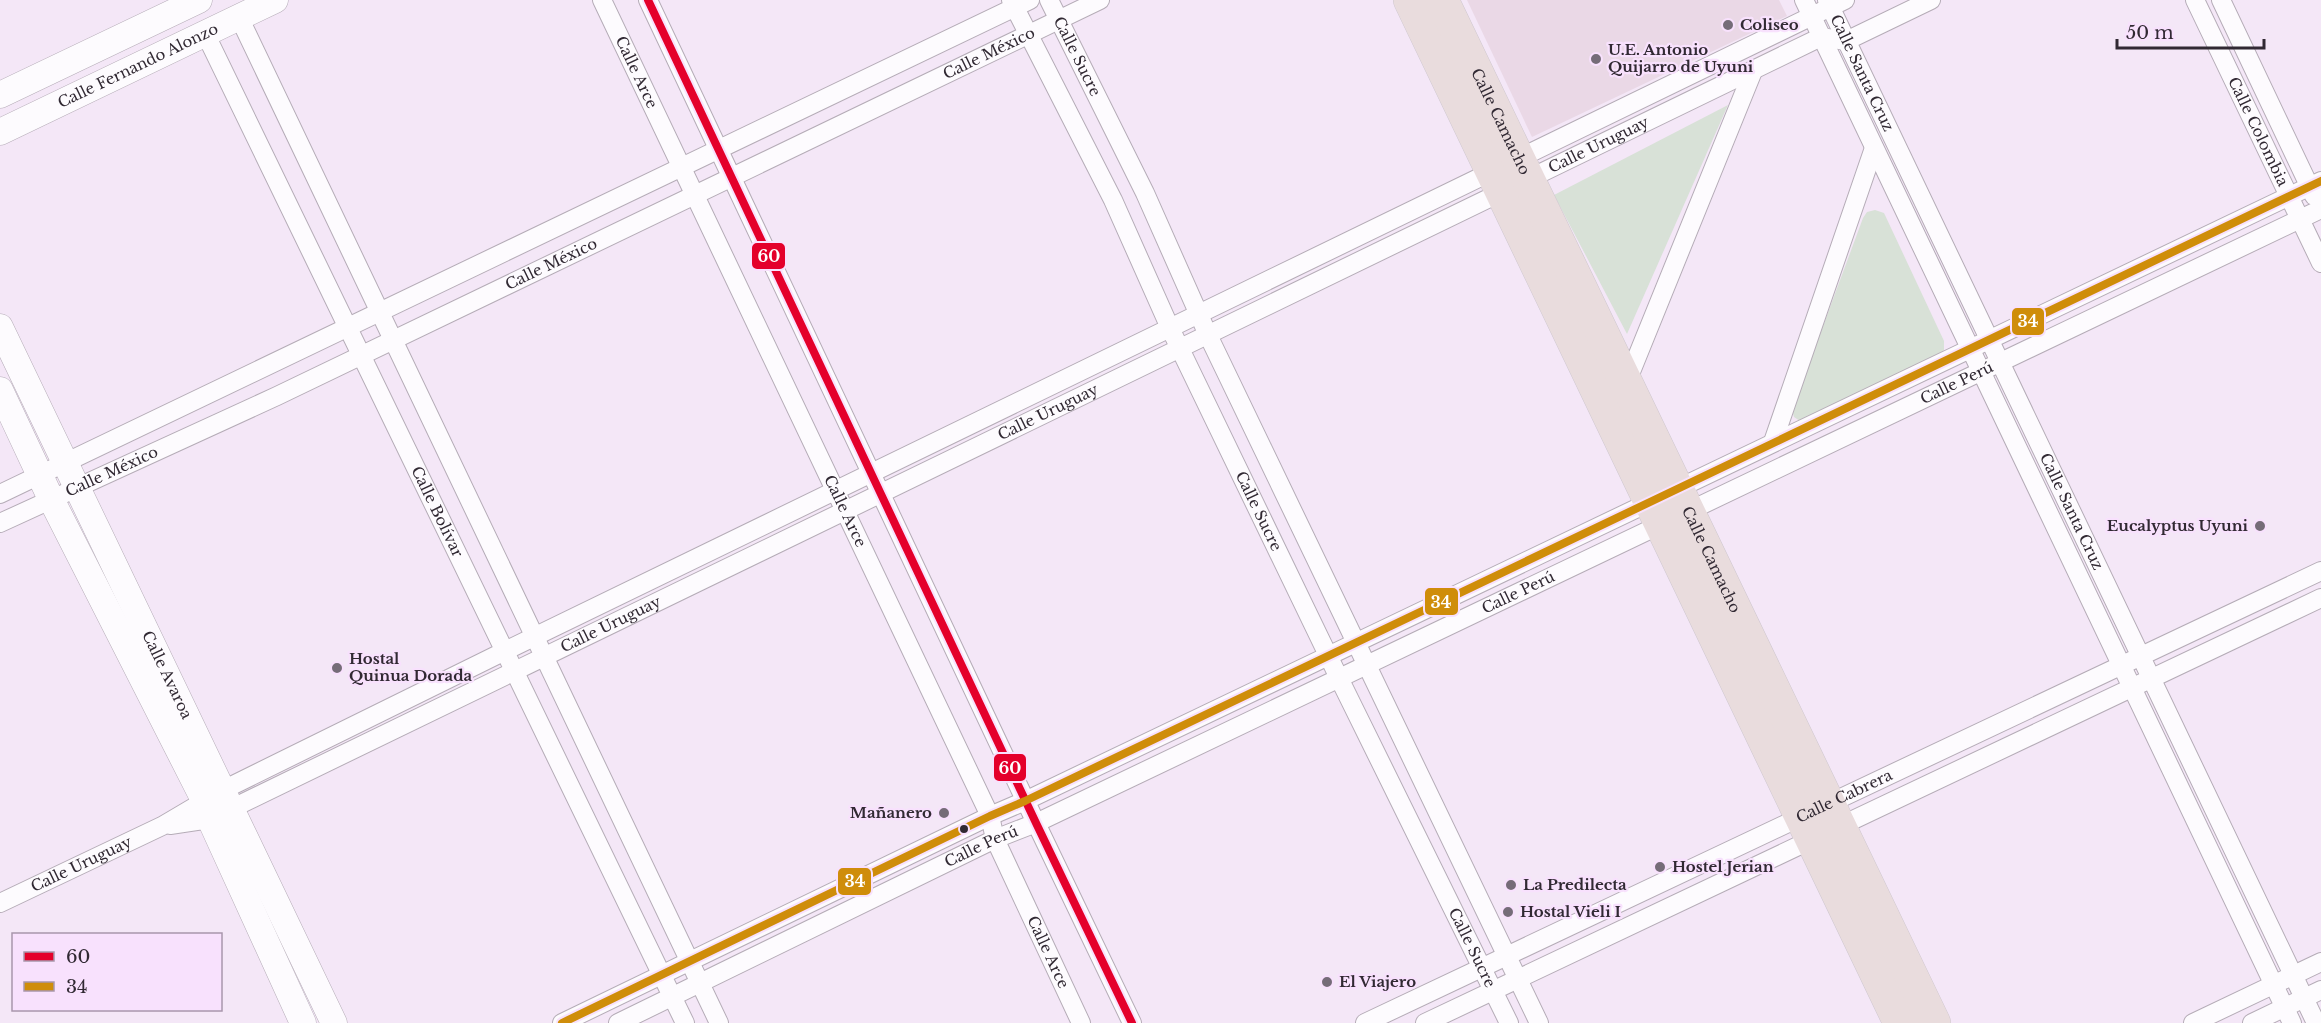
<svg xmlns="http://www.w3.org/2000/svg" width="2321" height="1023" font-family="'Libre Baskerville',serif">
	<style>
		.education { fill: #ead8e6 }
		.green { fill: #d8e1d7 }
		.lines { fill: none; stroke-linecap: round; stroke-linejoin: round }
		.street-casing { stroke: #b5acb7; stroke-width: 20 }
		.secondary-casing { stroke: #b5acb7; stroke-width: 27 }
		.highway-casing { stroke: #cec7cf; stroke-width: 34 }
		.street { stroke: #fdfbfe; stroke-width: 18 }
		.secondary { stroke: #fdfbfe; stroke-width: 26 }
		.highway { stroke: #e9dcdd; stroke-width: 33 }
		.bus-1-casing { stroke: #f8e1fd; stroke-width: 12 }
		.bus-2-casing { stroke: #f8e1fd; stroke-width: 12 }
		.bus-1 { stroke: #e4002b; stroke-width: 8 }
		.bus-2 { stroke: #cf8d0a; stroke-width: 8 }
		.poi-dot { fill: #756c78; stroke: #f8e1fd; stroke-width: 2 }
		.bus-dot { fill: #312933; stroke: #f8e1fd; stroke-width: 2 }
		.labels { text-anchor: middle; stroke-width: 4.5; stroke-linejoin: round; paint-order: stroke }
		.poi-label { font-size: 15px; font-weight: bold; fill: #312933; stroke: #f8e1fd; text-anchor: start }
		.street-label { font-size: 15px; fill: #312933; stroke: #f8e1fd }
		.line-badge { stroke: #f8e1fd; stroke-width: 2 }
		.badge-label { font-size: 16px; text-anchor: middle; font-weight: bold; fill: #fff }
	</style>
	<rect width="100%" height="100%" fill="#f4e7f7"/>
	<path class="education" d="M1467 0H1779L1787 16 1532 137Z"/>
	<g class="green">
		<path d="M1728 105 1627 334 1554 195Z"/>
		<path d="M1875 210 1884 213 1944 341V350L1939 356 1800 421 1794 417 1792 410 1863 218 1867 212Z"/>
	</g>
	<g class="lines">
		<defs>
			<g id="street">
				<path id="s1" d="M602 0 990 816 995 839 1081 1023"/>
				<path d="M648 0 1036 823 1132 1023"/>
				<path id="s2" d="M1011 0 1113 200 1170 328 1339 678 1509 1023"/>
				<path id="s3" d="M1049 0 1145 193 1208 335 1539 1023"/>
				<path d="M1804 0 2292 1023"/>
				<path id="s4" d="M1827 0 2316 1023"/>
				<path id="s5" d="M2195 0 2321 263"/>
				<path d="M2221 0 2314 196"/>
				<path d="M239 17 719 1023"/>
				<path id="s6" d="M205 33 685 1023"/>
				<path d="M1626 384 1753 71"/>
				<path d="M1773 442 1874 148"/>
				<path d="M0 494 1030 0"/>
				<path id="s7" d="M0 523 277 396 1100 0"/>
				<path id="s8" d="M170 825 210 819 1821 37 1846 41 1931 0"/>
				<path id="s9" d="M0 903 162 826 223 790 505 651 1845 0"/>
				<path d="M562 1023 990 816 1025 801 2321 181"/>
				<path id="s10" d="M618 1023 995 839 1036 823 2321 209"/>
				<path id="s11" d="M1365 1023 2321 571"/>
				<path d="M1425 1023 2321 598"/>
				<path d="M2193 1023 2321 962"/>
				<path d="M2252 1023 2321 990"/>
			</g>
			<g id="secondary">
				<path d="M0 95 199 0"/>
				<path id="s12" d="M0 132 275 0"/>
				<path id="s13" d="M0 327 334 1023"/>
				<path d="M0 390 51 499 204 800 210 819 303 1023"/>
			</g>
			<g id="highway">
				<path d="M1410 0 1900 1023"/>
				<path id="s14" d="M1442 0 1934 1023"/>
			</g>
		</defs>
		<use href="#street" class="street-casing"/>
		<use href="#secondary" class="secondary-casing"/>
		<use href="#highway" class="highway-casing"/>
		<use href="#street" class="street"/>
		<use href="#secondary" class="secondary"/>
		<use href="#highway" class="highway"/>
		<defs>
			<path id="bus-1" d="M648 0 1036 823 1132 1023"/>
			<path id="bus-2" d="M562 1023 990 816 1025 801 2321 181"/>
		</defs>
		<use href="#bus-1" class="bus-1-casing"/>
		<use href="#bus-2" class="bus-2-casing"/>
		<use href="#bus-1" class="bus-1"/>
		<use href="#bus-2" class="bus-2"/>
	</g>
	<g class="poi-dot">
		<circle cx="1728" cy="25" r="6"/>
		<circle cx="1596" cy="59" r="6"/>
		<circle cx="2260" cy="526" r="6"/>
		<circle cx="337" cy="668" r="6"/>
		<circle cx="944" cy="813" r="6"/>
		<circle cx="1660" cy="867" r="6"/>
		<circle cx="1511" cy="885" r="6"/>
		<circle cx="1508" cy="912" r="6"/>
		<circle cx="1327" cy="982" r="6"/>
	</g>
	<circle class="bus-dot" cx="964" cy="829" r="5"/>
	<g class="labels">
		<g class="poi-label">
			<text x="1740" y="30">Coliseo</text>
			<text x="1608" y="55">U.E. Antonio<tspan x="1608" dy="17">Quijarro de Uyuni</tspan></text>
			<text x="2248" y="531" text-anchor="end">Eucalyptus Uyuni</text>
			<text x="349" y="664">Hostal<tspan x="349" dy="17">Quinua Dorada</tspan></text>
			<text x="932" y="818" text-anchor="end">Mañanero</text>
			<text x="1672" y="872">Hostel Jerian</text>
			<text x="1523" y="890">La Predilecta</text>
			<text x="1520" y="917">Hostal Vieli I</text>
			<text x="1339" y="987">El Viajero</text>
		</g>
		<g class="street-label">
			<text dy="5" stroke="none"><textPath href="#s7" startOffset="1095">Calle México</textPath></text>
			<text dy="5" stroke="none"><textPath href="#s3" startOffset="63">Calle Sucre</textPath></text>
			<text dy="5" stroke="none"><textPath href="#s12" startOffset="153">Calle Fernando Alonzo</textPath></text>
			<text dy="5" stroke="none"><textPath href="#s1" startOffset="80">Calle Arce</textPath></text>
			<text dy="5" stroke="none"><textPath href="#s4" startOffset="81">Calle Santa Cruz</textPath></text>
			<text dy="5" stroke="none"><textPath href="#s14" startOffset="135">Calle Camacho</textPath></text>
			<text dy="5" stroke="none"><textPath href="#s5" startOffset="146">Calle Colombia</textPath></text>
			<text dy="5" stroke="none"><textPath href="#s8" startOffset="1584">Calle Uruguay</textPath></text>
			<text dy="5" stroke="none"><textPath href="#s7" startOffset="609">Calle México</textPath></text>
			<text dy="5" stroke="none"><textPath href="#s10" startOffset="1484">Calle Perú</textPath></text>
			<text dy="5" stroke="none"><textPath href="#s8" startOffset="972">Calle Uruguay</textPath></text>
			<text dy="5" stroke="none"><textPath href="#s7" startOffset="123">Calle México</textPath></text>
			<text dy="5" stroke="none"><textPath href="#s1" startOffset="566">Calle Arce</textPath></text>
			<text dy="5" stroke="none"><textPath href="#s4" startOffset="567">Calle Santa Cruz</textPath></text>
			<text dy="5" stroke="none"><textPath href="#s6" startOffset="532">Calle Bolívar</textPath></text>
			<text dy="5" stroke="none"><textPath href="#s2" startOffset="568">Calle Sucre</textPath></text>
			<text dy="5" stroke="none"><textPath href="#s14" startOffset="621">Calle Camacho</textPath></text>
			<text dy="5" stroke="none"><textPath href="#s10" startOffset="998">Calle Perú</textPath></text>
			<text dy="5" stroke="none"><textPath href="#s8" startOffset="486">Calle Uruguay</textPath></text>
			<text dy="5" stroke="none"><textPath href="#s13" startOffset="386">Calle Avaroa</textPath></text>
			<text dy="5" stroke="none"><textPath href="#s11" startOffset="530">Calle Cabrera</textPath></text>
			<text dy="5" stroke="none"><textPath href="#s10" startOffset="404">Calle Perú</textPath></text>
			<text dy="5" stroke="none"><textPath href="#s9" startOffset="90">Calle Uruguay</textPath></text>
			<text dy="5" stroke="none"><textPath href="#s2" startOffset="1054">Calle Sucre</textPath></text>
			<text dy="5" stroke="none"><textPath href="#s1" startOffset="1052">Calle Arce</textPath></text>
		</g>
	</g>
	<g class="line-badge">
		<rect x="751" y="242" width="35" height="28" rx="6" fill="#e4002b"/>
		<rect x="2011" y="307" width="34" height="29" rx="6" fill="#cf8d0a"/>
		<rect x="1424" y="587" width="35" height="29" rx="6" fill="#cf8d0a"/>
		<rect x="993" y="753" width="34" height="29" rx="6" fill="#e4002b"/>
		<rect x="837" y="867" width="35" height="29" rx="6" fill="#cf8d0a"/>
	</g>
	<g class="badge-label">
		<text x="769" y="262">60</text>
		<text x="2028" y="327">34</text>
		<text x="1441" y="608">34</text>
		<text x="1010" y="774">60</text>
		<text x="855" y="887">34</text>
	</g>
	<rect x="12" y="933" width="210" height="78" fill="#f8e1fd" stroke="#a897ac" stroke-width="1.5"/>
	<rect x="24" y="952" width="30" height="9" fill="#e4002b" stroke="#a897ac" stroke-width="1.5"/>
	<text x="66" y="963" font-size="18" fill="#312933">60</text>
	<rect x="24" y="982" width="30" height="9" fill="#cf8d0a" stroke="#a897ac" stroke-width="1.5"/>
	<text x="66" y="993" font-size="18" fill="#312933">34</text>
	<path d="M2117 39v9h147v-9" fill="none" stroke="#312933" stroke-width="3"/>
	<text x="2126" y="39" font-size="18" fill="#312933" stroke="#f8e1fd" stroke-width="4.5" paint-order="stroke">50 m</text>
</svg>
